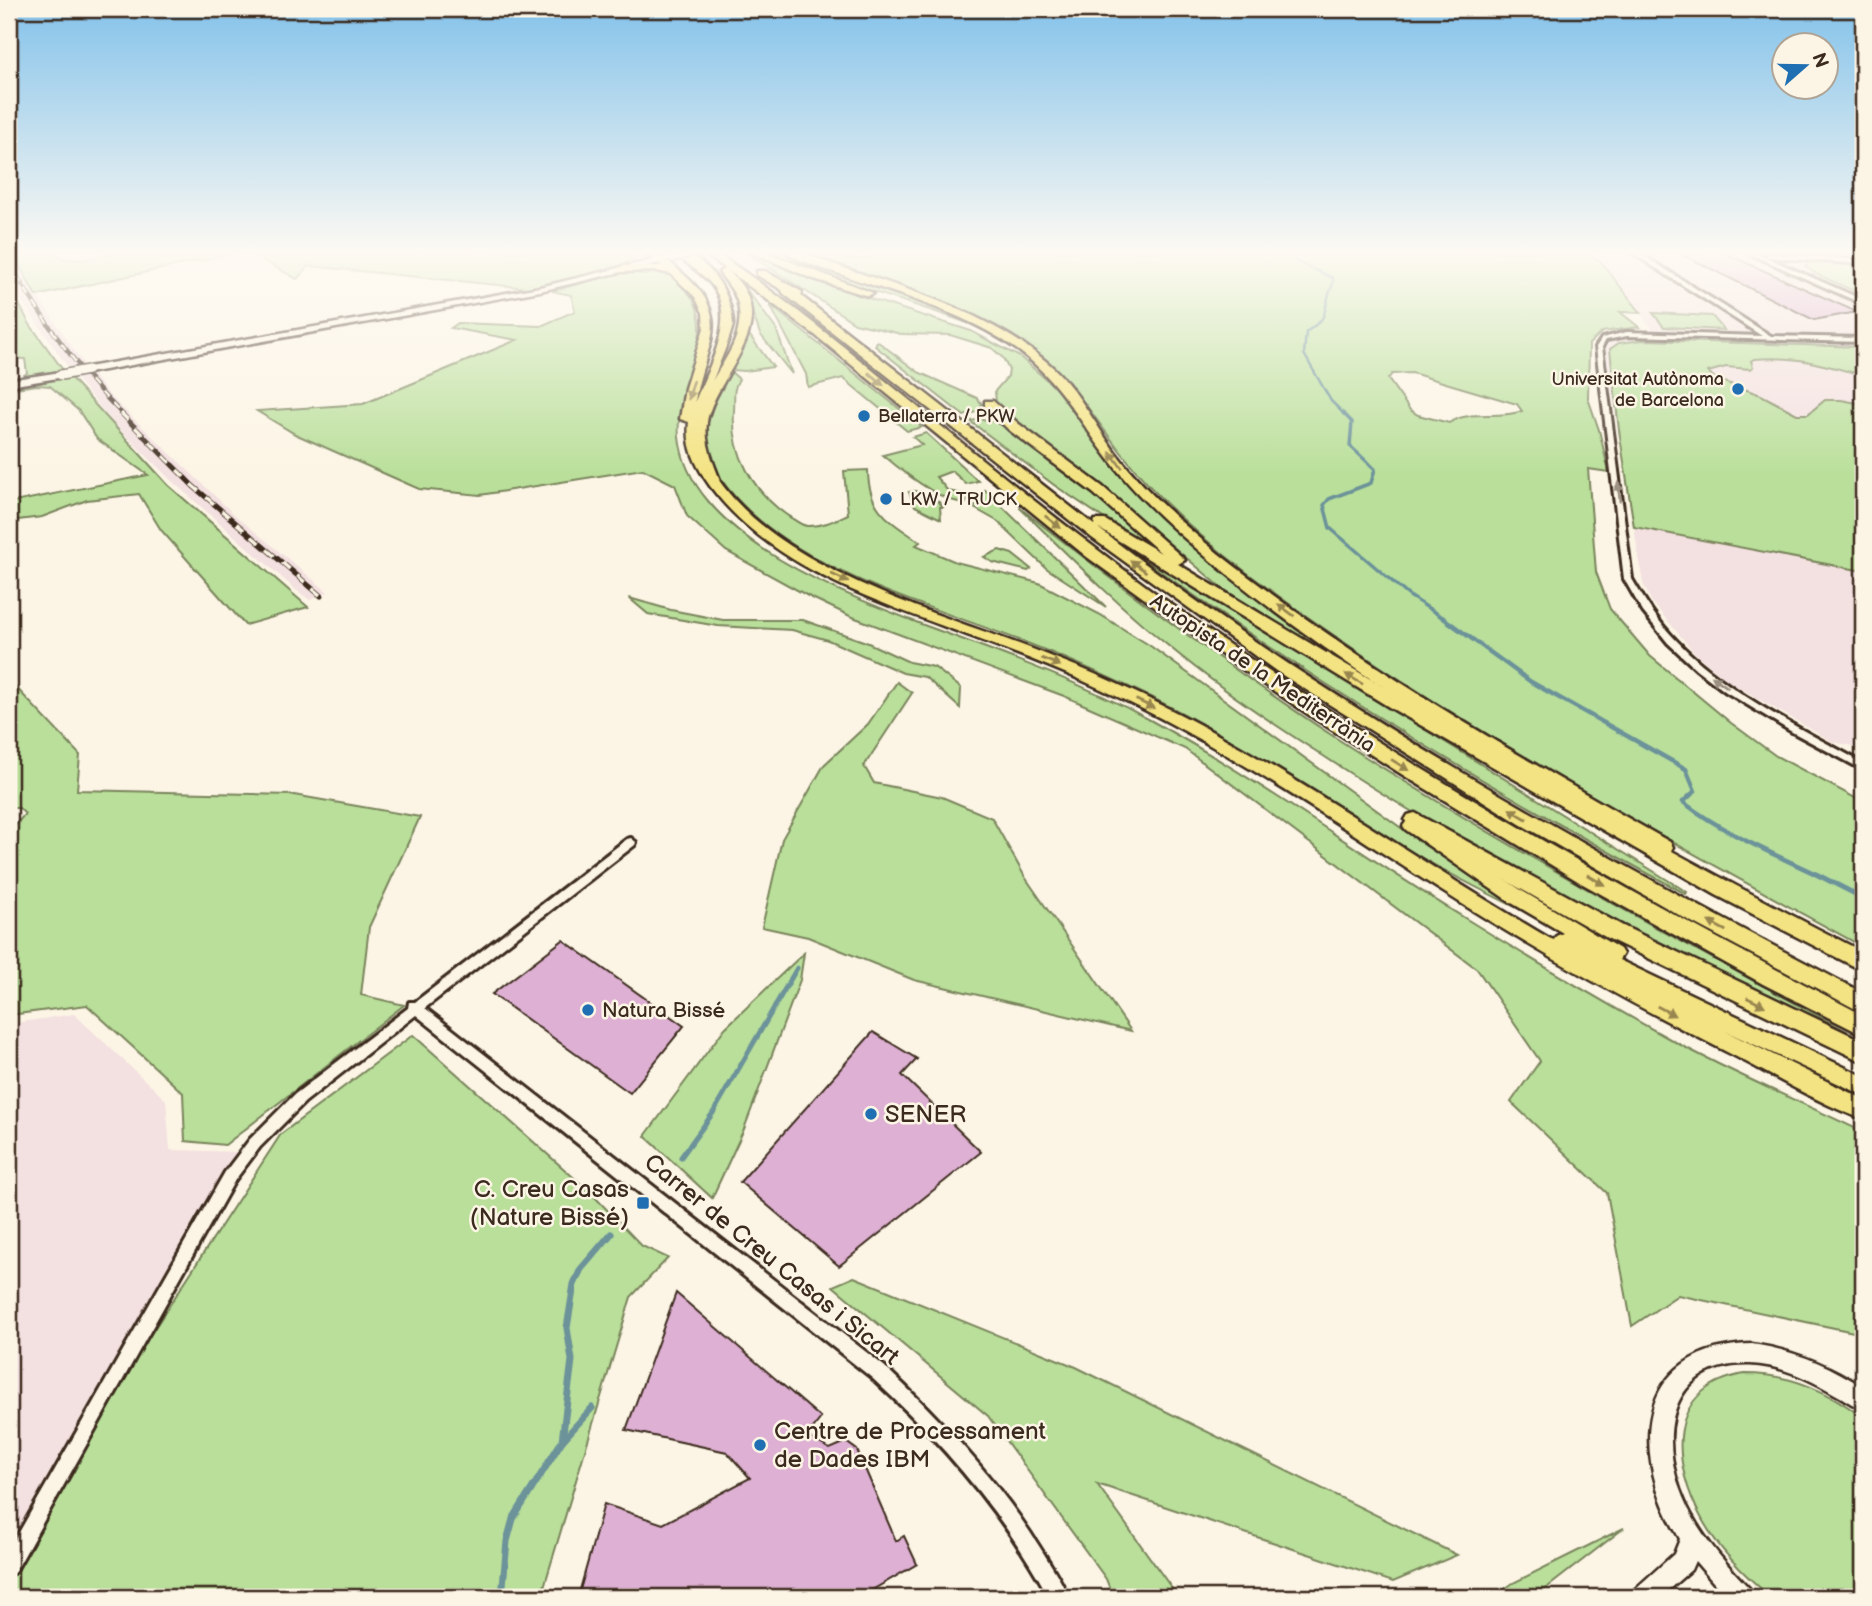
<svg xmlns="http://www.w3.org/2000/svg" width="1872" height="1606" font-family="'Balsamiq Sans',sans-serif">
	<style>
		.built { fill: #f3e0e0 }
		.green { fill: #b9df9a; stroke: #7a845c; stroke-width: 2; fill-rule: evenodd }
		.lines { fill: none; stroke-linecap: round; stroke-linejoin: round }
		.stream-far4 { stroke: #6c929a; stroke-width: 2.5 }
		.stream-far3 { stroke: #6c929a; stroke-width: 3.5 }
		.stream-far2 { stroke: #6c929a; stroke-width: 4.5 }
		.stream-far1 { stroke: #6c929a; stroke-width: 5 }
		.stream { stroke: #6c929a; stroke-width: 7 }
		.building { fill: #deb0d3; stroke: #3b2a1e; stroke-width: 2 }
		.minor-casing { stroke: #3b2a1e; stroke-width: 6 }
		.tertiary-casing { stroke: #3b2a1e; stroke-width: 5 }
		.trunk-casing { stroke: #3b2a1e; stroke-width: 5 }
		.motorway-casing { stroke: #3b2a1e; stroke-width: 5 }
		.minor { fill: #fcf5e5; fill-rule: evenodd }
		.tertiary { fill: #fcf5e5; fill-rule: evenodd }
		.trunk { fill: #f4e382; fill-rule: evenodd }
		.motorway { fill: #f4e382; fill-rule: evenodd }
		.rail-far1-casing { stroke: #3b2a1e; stroke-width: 4.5 }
		.rail-casing { stroke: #3b2a1e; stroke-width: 5 }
		.rail-far1 { stroke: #fcf5e5; stroke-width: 2.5; stroke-dasharray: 8; stroke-linecap: butt }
		.rail { stroke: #fcf5e5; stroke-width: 3.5; stroke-dasharray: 10; stroke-linecap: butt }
		.tertiary-bridge-casing { stroke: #3b2a1e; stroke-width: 12; stroke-linecap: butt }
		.tertiary-bridge { stroke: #fcf5e5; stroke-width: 9 }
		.oneway { fill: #988650 }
		.oneway2 { fill: #9c9082 }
		.poi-dot { fill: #1f6fb2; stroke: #fcf5e5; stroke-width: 2.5 }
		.labels { text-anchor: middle; stroke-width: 5; stroke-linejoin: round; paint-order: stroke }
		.far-poi-label { font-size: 18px; fill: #3b2a1e; stroke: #fcf5e5; text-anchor: start }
		.street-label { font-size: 21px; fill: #3b2a1e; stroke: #fcf5e5 }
		.poi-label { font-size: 21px; fill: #3b2a1e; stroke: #fcf5e5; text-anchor: start }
		.near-poi-label { font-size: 24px; fill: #3b2a1e; stroke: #fcf5e5; text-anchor: start }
		.near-street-label { font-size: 24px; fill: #3b2a1e; stroke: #fcf5e5 }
	</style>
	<rect width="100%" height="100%" fill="#fcf5e5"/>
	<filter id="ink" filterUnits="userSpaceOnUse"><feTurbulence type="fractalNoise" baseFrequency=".0143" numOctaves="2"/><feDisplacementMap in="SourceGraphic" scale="14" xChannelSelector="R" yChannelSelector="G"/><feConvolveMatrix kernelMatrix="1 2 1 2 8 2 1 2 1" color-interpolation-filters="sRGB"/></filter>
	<g filter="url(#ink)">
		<g class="built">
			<path d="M1587 252H1863V748L1833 742 1726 680 1694 652 1651 601 1643 583 1605 348 1610 341 1619 338 1658 337 1600 261Z"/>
			<path d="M9 253 80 359 111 397 236 516 328 592 310 600 296 590 173 482 116 426 75 377 18 296 9 279Z"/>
			<path d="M74 1014 166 1100 170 1150 240 1152 9 1552V1024Z"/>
		</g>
		<g class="green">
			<path d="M12 252H49L65 259 81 260 124 252H239L36 296Z"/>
			<path d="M248 252H634L632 260 616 268 528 288 309 266 297 279Z"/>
			<path d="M745 252 824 284 971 331 1020 357 1062 393 1143 498 1418 706 1366 678 1222 588 1093 479 1025 430 996 402 995 391 1008 376 1009 370 1003 358 992 348 950 335 901 334 855 323Z"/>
			<path d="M767 252H782L948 313 983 329C912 301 837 284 767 252Z"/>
			<path d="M802 252C825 252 861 269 879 252H1587L1600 261 1641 313 1620 312 1639 327 1602 332 1589 344 1588 398 1599 430 1609 472 1588 469 1596 572 1610 609 1650 656 1731 723 1776 756 1863 802V947C1653 832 1438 717 1246 572 1200 537 1156 498 1121 452 1094 418 1072 381 1038 353 976 304 876 282 802 252ZM1412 373 1517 404 1522 411C1499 420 1469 409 1449 423L1418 415 1410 410 1388 379 1392 374Z"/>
			<path d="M1833 260 1863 264V295L1816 274 1805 266 1811 262Z"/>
			<path d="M648 269C663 271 673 275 683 286 726 330 673 385 679 437 684 486 724 522 763 549 811 581 867 603 921 624 999 653 1077 680 1150 720 1260 780 1361 855 1468 920 1534 961 1601 1001 1668 1038 1731 1073 1799 1101 1863 1132V1334L1678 1295 1632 1326 1607 1193 1511 1102 1540 1061 1477 969 1185 749 1064 696 850 616 808 596 726 551 687 516 675 485 643 469 480 495 419 489 295 434 257 411 363 404 517 340 451 328 458 323 541 326 575 311 571 295 552 291 628 271 647 275 654 272Z"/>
			<path d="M742 283 776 329 792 374 760 334 747 297 739 284Z"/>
			<path d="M9 285 29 323 63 370 21 377 27 373 25 359 9 358Z"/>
			<path d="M770 305 922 427 907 431 843 378 808 387 806 374Z"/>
			<path d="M1653 313 1712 316 1724 330 1664 327Z"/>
			<path d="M746 336H750L773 367 745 371 732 370 731 372 739 379C732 390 735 399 734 411 731 453 753 492 788 516 794 519 800 525 807 526 822 527 835 520 848 514L844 471 868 470C868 511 890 521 920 542L916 545 956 562 1039 583 1099 614 1149 645 1426 846 1535 917C1493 896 1450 875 1410 851 1320 799 1236 737 1142 693 1106 676 1069 659 1032 645 954 614 872 593 800 549 767 529 728 498 711 462 691 418 726 374 746 336Z"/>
			<path d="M1643 340 1863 347V375C1821 365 1799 355 1754 359L1751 361 1753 367 1750 369 1726 367 1708 372 1716 379 1761 395 1797 414H1808L1825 400H1841L1863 404V478L1856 485 1855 491 1863 499V571L1634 527 1619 430 1610 349 1619 343Z"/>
			<path d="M877 341 918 372 977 398 982 404 979 411 964 416 875 346Z"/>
			<path d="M70 377 168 485 308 607 245 625 161 530 139 494 87 500 42 517 9 521V503L148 475 97 439 79 411 50 386 37 385 9 389Z"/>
			<path d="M982 419C1029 425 1125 520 1164 553L1124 532 1054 485 970 421Z"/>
			<path d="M926 433 978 481 966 484 952 471 936 477 948 491 969 495 966 503C941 503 902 471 883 455L922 445 913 437Z"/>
			<path d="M985 490 1106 607 1046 568 997 521 974 508Z"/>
			<path d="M915 491 939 502 943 507H940L941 519 915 506 909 492Z"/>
			<path d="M1019 507C1122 588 1226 666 1336 738 1506 848 1685 944 1863 1040V1047C1678 959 1493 868 1322 755 1270 722 1218 687 1171 648 1117 605 1068 555 1019 507Z"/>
			<path d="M1105 531 1687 892 1686 894C1484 786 1288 668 1105 531Z"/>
			<path d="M999 550 1012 554 1031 569 1028 571 992 562 984 557Z"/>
			<path d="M629 598 671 610 723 620H803L866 642 909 662 934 667 961 688 960 708 925 677 903 673 828 640 792 630 718 626 648 614Z"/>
			<path d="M9 680 80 755 77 790 294 795 420 817 369 927 361 995 404 1005 225 1145 185 1141 183 1093 87 1005 9 1015V832L25 814 19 808H9Z"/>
			<path d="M897 682 912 693 864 766 874 783 942 797 992 818 1025 877 1131 1031 914 980 808 937 762 927 782 839 824 765 868 724Z"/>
			<path d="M804 953 800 980 744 1129 712 1198 645 1136 725 1028Z"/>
			<path d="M413 1035 590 1192 642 1246 668 1258 631 1297 541 1597H9V1552L281 1134Z"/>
			<path d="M854 1277 1076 1367 1457 1555 1393 1582 1097 1484 1178 1597H1113L1106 1579 988 1416 833 1286Z"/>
			<path d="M1745 1374C1789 1374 1830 1391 1863 1418V1597H1771C1744 1575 1720 1551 1703 1521 1671 1464 1664 1387 1745 1374Z"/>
			<path d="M1624 1528 1535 1597H1493L1513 1583Z"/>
		</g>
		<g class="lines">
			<path class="stream-far4" d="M1289 252 1297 262 1333 278C1334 286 1331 287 1329 294 1322 318 1329 316 1306 332L1304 354 1331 401 1345 415"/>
			<path class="stream-far3" d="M1343 413 1352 422 1350 446 1375 469 1371 483 1329 499 1324 505 1330 528 1408 595 1445 619"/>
			<path class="stream-far2" d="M1442 617 1531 682 1686 769 1695 791 1683 802C1725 834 1772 853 1820 876"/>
			<g class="stream-far1">
				<path d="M1816 874 1863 898"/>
				<path d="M681 1157 713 1113 797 968"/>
			</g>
			<g class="stream">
				<path d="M562 1441 592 1408"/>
				<path d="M502 1597 507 1541 513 1519 562 1441 572 1360 567 1328 574 1284 581 1269 611 1234"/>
			</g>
		</g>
		<g class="building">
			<path d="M1706 252H1722L1857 312 1814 320 1685 256Z"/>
			<path d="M563 940 684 1026 630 1093 492 994Z"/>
			<path d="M873 1032 917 1059 902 1075 981 1152 839 1266 740 1182Z"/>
			<path d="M676 1293 821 1418 807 1436 830 1449 846 1442 857 1450 896 1541 904 1536 917 1564 860 1597H578L604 1504 663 1524 750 1478 727 1452 626 1430Z"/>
		</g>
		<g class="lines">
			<defs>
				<g id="minor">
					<path d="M1631 252H1638L1771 336 1863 338V342L1627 336 1606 340 1602 347 1632 579C1645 601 1658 622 1676 640 1728 694 1798 727 1863 763V770L1792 732 1726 692 1696 669 1668 643 1643 612 1624 579 1596 347 1602 338 1627 332 1762 336Z"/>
					<path d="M1746 252H1754L1863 300V304Z"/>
					<path d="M1769 254 1863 260V264L1767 257 1766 256Z"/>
					<path d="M631 838 636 842 635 845 425 1008 884 1366C942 1420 996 1478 1039 1546 1049 1562 1061 1579 1068 1597H1049C1003 1513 943 1443 872 1378L416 1015 305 1102 260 1147 235 1180 15 1572 9 1575V1550L225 1172 250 1139 295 1094 408 1008 409 1002H415L627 839Z"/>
				</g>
				<g id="tertiary">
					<path d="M673 255H676V259L540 291 88 373 84 370 88 367 540 287Z"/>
					<path d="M61 372 65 375 64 377 9 386V380Z"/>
					<path d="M1752 1344C1793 1350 1829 1365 1863 1387V1409C1853 1406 1845 1399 1835 1394 1810 1379 1780 1365 1750 1364 1660 1362 1657 1452 1691 1514 1706 1542 1728 1566 1750 1589L1754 1597H1726L1695 1561 1691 1570 1660 1597H1631L1635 1589 1674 1554 1680 1539C1630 1456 1632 1347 1752 1344Z"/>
				</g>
				<g id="trunk">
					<path d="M645 252C660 252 671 263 682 273 737 320 703 345 695 402 708 367 739 318 711 284 700 271 685 263 673 252 707 252 733 295 733 325 722 369 685 419 709 464 764 566 933 611 1035 650 1093 672 1149 697 1204 727 1322 792 1433 870 1549 938L1554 940 1556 936 1563 933 1510 902 1406 830 1403 826 1406 822H1418L1524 892 1620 949 1623 954 1619 960 1863 1076V1095L1725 1031 1863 1099V1119C1817 1103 1769 1073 1725 1051 1630 1003 1535 951 1445 893 1333 822 1224 745 1103 690 1065 672 1026 657 986 642 890 605 775 573 710 486 696 466 686 447 689 422L680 419 685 388 704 328 703 313 695 297 671 274 657 271 622 272 617 269 622 266H662Z"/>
					<path d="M752 252H765L873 293 868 296 808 277Z"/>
					<path d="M786 252H800C883 284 979 304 1048 363 1077 388 1094 423 1116 453 1145 491 1182 524 1219 554 1360 665 1515 754 1670 842L1673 847 1670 852H1658C1494 757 1324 662 1182 536 1155 512 1129 487 1108 458 1079 420 1058 380 1019 351 970 315 907 297 851 278 831 270 804 265 786 252Z"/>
				</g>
				<g id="motorway">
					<path d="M703 252H715C791 302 860 360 930 417 1003 477 1078 536 1154 592 1378 753 1619 888 1863 1015V1035L1763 984 1581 883 1403 775 1315 719 1229 660 1087 557 815 335Z"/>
					<path d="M724 269 728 270C733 276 741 283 745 291 769 336 715 379 707 422 704 442 713 462 720 480L713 484C704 481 702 471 700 463 676 391 746 363 739 310 738 294 727 284 719 272Z"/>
					<path d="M757 271H765L802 292 801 296 1094 525 1095 520H1105L1161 553 1093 493 1009 430 985 407V401H993L1019 424 1103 487 1182 557 1185 560 1178 564C1403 700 1629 833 1863 952V971L1716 895 1389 707 1098 528C1335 711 1599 855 1863 993V1013L1686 919 1520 824 1276 671 1092 538 783 293 782 290 757 275Z"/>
					<path d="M1415 813 1623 926 1863 1041V1062L1607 938 1408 825 1405 820 1408 815Z"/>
				</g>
			</defs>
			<use href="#minor" class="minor-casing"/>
			<use href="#tertiary" class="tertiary-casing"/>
			<use href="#trunk" class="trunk-casing"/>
			<use href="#motorway" class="motorway-casing"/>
			<use href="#minor" class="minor"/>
			<use href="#tertiary" class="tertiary"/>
			<use href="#trunk" class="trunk"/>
			<use href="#motorway" class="motorway"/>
			<defs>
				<path id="rail-far1" d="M9 262C41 318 77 369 123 415"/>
				<path id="rail" d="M121 413 193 486 321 596"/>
			</defs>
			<use href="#rail-far1" class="rail-far1-casing"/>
			<use href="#rail" class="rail-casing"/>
			<use href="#rail-far1" class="rail-far1"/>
			<use href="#rail" class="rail"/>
			<defs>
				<g id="tertiary-bridge">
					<path d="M673 257 691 252"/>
					<path d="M61 375 88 370"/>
				</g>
			</defs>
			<use href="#tertiary-bridge" class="tertiary-bridge-casing"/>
			<use href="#tertiary-bridge" class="tertiary-bridge"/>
		</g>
		<defs><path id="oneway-solid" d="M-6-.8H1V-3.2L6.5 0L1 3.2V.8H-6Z" transform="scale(1.75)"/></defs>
		<g class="oneway">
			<use href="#oneway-solid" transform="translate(876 379) rotate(40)"/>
			<use href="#oneway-solid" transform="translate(691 390) rotate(106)"/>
			<use href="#oneway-solid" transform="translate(1116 460) rotate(-128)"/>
			<use href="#oneway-solid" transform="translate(1053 522) rotate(38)"/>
			<use href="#oneway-solid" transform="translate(1138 566) rotate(-144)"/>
			<use href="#oneway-solid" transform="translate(840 578) rotate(26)"/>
			<use href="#oneway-solid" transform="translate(1286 610) rotate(-144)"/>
			<use href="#oneway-solid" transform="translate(1051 662) rotate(22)"/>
			<use href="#oneway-solid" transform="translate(1354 679) rotate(-149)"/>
			<use href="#oneway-solid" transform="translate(1145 704) rotate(26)"/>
			<use href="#oneway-solid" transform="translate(1400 765) rotate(32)"/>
			<use href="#oneway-solid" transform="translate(1518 814) rotate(-150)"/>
			<use href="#oneway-solid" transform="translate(1596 880) rotate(30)"/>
			<use href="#oneway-solid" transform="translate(1717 926) rotate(-152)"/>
			<use href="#oneway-solid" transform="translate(1756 1002) rotate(26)"/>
			<use href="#oneway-solid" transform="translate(1666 1011) rotate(28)"/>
		</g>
		<g class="oneway2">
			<use href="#oneway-solid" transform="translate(1619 492) rotate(-96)"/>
			<use href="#oneway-solid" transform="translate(1720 682) rotate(-145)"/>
		</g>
	</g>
	<linearGradient id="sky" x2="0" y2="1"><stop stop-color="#83c2ea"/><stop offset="0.53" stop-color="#fefaf3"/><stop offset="1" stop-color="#fefaf3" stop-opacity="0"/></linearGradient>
	<rect width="1872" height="477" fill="url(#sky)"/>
	<g class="poi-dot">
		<circle cx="1738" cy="389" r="7"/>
		<circle cx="864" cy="416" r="7"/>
		<circle cx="886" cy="499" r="7"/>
		<circle cx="588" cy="1010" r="7"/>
		<circle cx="871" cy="1114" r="7"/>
		<rect x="636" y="1196" width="14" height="14" rx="3.5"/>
		<circle cx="760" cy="1445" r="7"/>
	</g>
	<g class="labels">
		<g class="far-poi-label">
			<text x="1724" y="385" text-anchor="end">Universitat Autònoma<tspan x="1724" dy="21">de Barcelona</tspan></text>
			<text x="878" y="422">Bellaterra / PKW</text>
			<text x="900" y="505">LKW / TRUCK</text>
		</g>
		<g class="street-label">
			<text transform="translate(1263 673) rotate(34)" y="7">Autopista de la Mediterrània</text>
		</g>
		<g class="poi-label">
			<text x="602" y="1017">Natura Bissé</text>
		</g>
		<g class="near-poi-label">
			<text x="885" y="1122">SENER</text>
			<text x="629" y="1197" text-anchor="end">C. Creu Casas<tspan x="629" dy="28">(Nature Bissé)</tspan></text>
			<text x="774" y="1439">Centre de Processament<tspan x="774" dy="28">de Dades IBM</tspan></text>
		</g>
		<g class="near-street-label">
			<text transform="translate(772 1259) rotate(39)" y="8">Carrer de Creu Casas i Sicart</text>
		</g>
	</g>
	<rect width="1872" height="1606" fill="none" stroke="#fcf5e5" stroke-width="35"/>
	<rect x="18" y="18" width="1837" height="1571" fill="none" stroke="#3b2a1e" stroke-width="2.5" filter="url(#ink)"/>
	<g transform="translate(1805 66) rotate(70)"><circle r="33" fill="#fcf5e5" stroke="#afa495" stroke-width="2"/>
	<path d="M0-5L12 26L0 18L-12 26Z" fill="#1f6fb2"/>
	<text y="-10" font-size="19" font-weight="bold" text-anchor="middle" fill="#3b2a1e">N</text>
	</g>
</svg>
